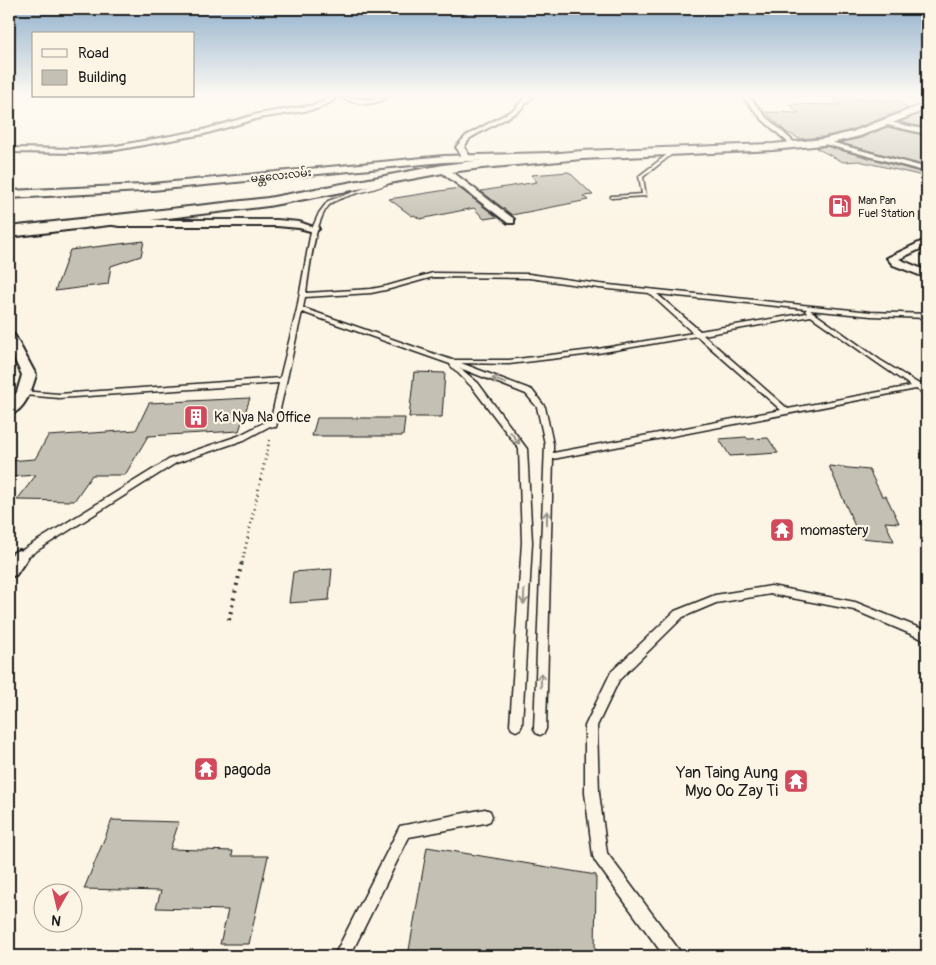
<svg xmlns="http://www.w3.org/2000/svg" width="936" height="965" font-family="Pangolin,'Noto Sans Myanmar',sans-serif">
	<style>
		.building { fill: #c4c0b3; stroke: #1c1c1c }
		.lines { fill: none; stroke-linecap: round; stroke-linejoin: round }
		.service-casing { stroke: #1c1c1c; stroke-width: 3 }
		.minor-casing { stroke: #1c1c1c; stroke-width: 4 }
		.secondary-casing { stroke: #1c1c1c; stroke-width: 4 }
		.primary-casing { stroke: #1c1c1c; stroke-width: 4 }
		.path-far1 { stroke: #1c1c1c; stroke-width: 3; stroke-dasharray: 1 4; stroke-linecap: butt }
		.path { stroke: #1c1c1c; stroke-width: 4; stroke-dasharray: 2 5; stroke-linecap: butt }
		.service { fill: #fcf5e5; fill-rule: evenodd }
		.minor { fill: #fcf5e5; fill-rule: evenodd }
		.secondary { fill: #fcf5e5; fill-rule: evenodd }
		.primary { fill: #fcf5e5; fill-rule: evenodd }
		.oneway { stroke: #97938b }
		.labels { text-anchor: middle; stroke-width: 4.5; stroke-linejoin: round; paint-order: stroke }
		.far-street-label { font-size: 11px; fill: #1c1c1c; stroke: #fcf5e5 }
		.far-poi-label { font-size: 11px; fill: #1c1c1c; stroke: #fcf5e5; text-anchor: start }
		.poi-label { font-size: 14px; fill: #1c1c1c; stroke: #fcf5e5; text-anchor: start }
		.near-poi-label { font-size: 16px; fill: #1c1c1c; stroke: #fcf5e5; text-anchor: start }
	</style>
	<rect width="100%" height="100%" fill="#fcf5e5"/>
	<filter id="ink" filterUnits="userSpaceOnUse"><feTurbulence type="fractalNoise" baseFrequency=".02" numOctaves="2"/><feDisplacementMap in="SourceGraphic" scale="10" xChannelSelector="R" yChannelSelector="G"/><feConvolveMatrix kernelMatrix="1 2 1 2 8 2 1 2 1" color-interpolation-filters="sRGB"/></filter>
	<g filter="url(#ink)">
		<g class="building">
			<path d="M832 97 899 101 908 108 851 130 823 137 800 139 786 132 766 112 799 113 789 104 840 105Z"/>
			<path d="M918 115 927 121V128L899 122Z"/>
			<path d="M887 127 927 136V166L840 143 861 138Z"/>
			<path d="M826 146 927 174V177L859 161 843 162 816 148Z"/>
			<path d="M569 172 593 195 583 196 588 200 512 215 481 191 537 182 531 175Z"/>
			<path d="M459 188 497 217 484 219 474 208 420 219 414 215 412 216 389 199Z"/>
			<path d="M144 241 141 256 111 266 108 284 55 291 70 250Z"/>
			<path d="M414 372 445 373 442 417H409Z"/>
			<path d="M250 398 239 431 148 436 125 475H92L74 501 17 500 36 475 9 477V461L35 459 48 436 136 430 149 403Z"/>
			<path d="M317 418H405L403 436H312Z"/>
			<path d="M746 437 748 439 768 438 778 453 730 456 719 439Z"/>
			<path d="M829 466 869 470 882 496H886L899 523 885 522 894 541 860 538Z"/>
			<path d="M332 569 329 600 289 603 293 572Z"/>
			<path d="M112 820 179 822 170 849 233 851 232 856H268L249 944H220L228 910 156 908 161 891 84 889Z"/>
			<path d="M427 847 596 875 595 956H408Z"/>
		</g>
		<g class="lines">
			<defs>
				<g id="service">
					<path d="M673 150 676 151 643 177 646 196 611 198V196H613L642 194 639 176Z"/>
					<path d="M391 179 395 180C376 191 353 192 333 202 315 212 309 273 306 293L371 289 387 286 433 273 529 274 599 284 871 312 927 314V318L871 316 810 310 880 360 919 384 927 383V387L924 388 927 390V395L916 389 553 459 546 729 544 733 540 735 536 733 534 729 545 444 537 407 526 394 460 368 478 383 527 449 532 542 522 725 520 729 516 731 512 729 510 725 522 542 519 449 472 387 451 366 450 364 302 312 276 427H273L270 426 244 440 176 463 22 560 19 561 16 560 14 557 16 554 170 459 238 436 271 419 279 383 59 398 24 395H21V391L59 394 280 378 297 309 311 231 319 213 328 201ZM433 277 529 278 599 288 649 293 693 333 592 350 509 360H452L303 308 305 297 371 293 390 289ZM657 294 807 309 805 311 807 313 700 331ZM811 316 876 362 911 386 788 409 703 335ZM697 336 781 410 553 453V444L545 407 532 390 461 363 509 364 592 354Z"/>
					<path d="M771 586 855 602 927 631V641L854 610 771 594 716 603 683 617 619 680 597 726 599 793 607 853 679 950 681 956H664L595 861 593 856 585 793V726L611 672 675 611 715 595Z"/>
					<path d="M485 809 490 811 492 816 490 821 485 823 409 837 350 956H334L400 826Z"/>
				</g>
				<g id="minor">
					<path d="M328 96H334L333 101 317 109 259 118 204 134 116 150 83 153 9 152V148L83 149 116 146 203 130 258 114 315 105 328 99Z"/>
					<path d="M339 96 370 100 388 96C374 108 354 104 339 96Z"/>
					<path d="M526 96H533L519 111 470 138 464 147 471 158 464 160 456 147 466 136 515 109Z"/>
					<path d="M742 96H749L766 117 796 144V146H792L762 119Z"/>
					<path d="M907 96H923V97L920 99Z"/>
					<path d="M885 121 927 130V134L883 124 882 123Z"/>
					<path d="M823 140 927 168V172L821 143 820 142Z"/>
					<path d="M440 167H446L514 219V223H508L440 171Z"/>
					<path d="M105 218 119 220H277L299 222 319 229 314 232 299 228 277 226H119L102 223 100 221Z"/>
					<path d="M927 239V246L899 259 927 271V278L893 265 887 258Z"/>
					<path d="M9 332 15 336 36 375C32 389 25 411 9 415V402L17 392 22 375 9 348Z"/>
					<path d="M19 550 25 552 28 557 16 575 9 577C9 565 6 554 19 550Z"/>
				</g>
				<path id="secondary" d="M549 153 554 156 553 158 444 162 142 191 9 198V191L142 185 444 156Z"/>
				<path id="primary" d="M927 103V109L860 136 823 145 773 150 582 159 482 168 443 173 268 206 9 237V227L268 198 443 165 482 160 582 151 773 144 823 139 852 132Z"/>
			</defs>
			<use href="#service" class="service-casing"/>
			<use href="#minor" class="minor-casing"/>
			<use href="#secondary" class="secondary-casing"/>
			<use href="#primary" class="primary-casing"/>
			<path class="path-far1" d="M242 563 270 438"/>
			<path class="path" d="M229 620 242 562"/>
			<use href="#service" class="service"/>
			<use href="#minor" class="minor"/>
			<use href="#secondary" class="secondary"/>
			<use href="#primary" class="primary"/>
		</g>
		<defs><path id="oneway-shaft" d="M-6 0H5M1.5-3L5.5 0L1.5 3" fill="none" stroke-width="1.6" stroke-linecap="round" stroke-linejoin="round" transform="scale(1.25)"/></defs>
		<g class="oneway">
			<use href="#oneway-shaft" transform="translate(499 381) rotate(-159)"/>
			<use href="#oneway-shaft" transform="translate(515 438) rotate(53)"/>
			<use href="#oneway-shaft" transform="translate(547 518) rotate(-89)"/>
			<use href="#oneway-shaft" transform="translate(524 597) rotate(93)"/>
			<use href="#oneway-shaft" transform="translate(541 680) rotate(-88)"/>
		</g>
	</g>
	<linearGradient id="sky" x2="0" y2="1"><stop stop-color="#91b0cc"/><stop offset="0.41" stop-color="#fefaf3"/><stop offset="1" stop-color="#fefaf3" stop-opacity="0"/></linearGradient>
	<rect width="936" height="232" fill="url(#sky)"/>
	<defs>
		<symbol id="fuel-square" viewBox="-11 -11 22 22"><rect x="-9" y="-9" width="18" height="18" rx="4" fill="#d1495b" stroke="#fcf5e5"/><path d="M-5.5-6h7V0h2V4h1.3V-2.5L3-4.5l.8-.8L6-3V5H2.5V1h-1V6h-7ZM-4.2-4.7v3.2H.2V-4.7Z" fill="#fff"/></symbol>
		<symbol id="building-square" viewBox="-11 -11 22 22"><rect x="-9" y="-9" width="18" height="18" rx="4" fill="#d1495b" stroke="#fcf5e5"/><path d="M-4-6H4V6H1V3H-1V6H-4ZM-2.5-4.3h1.7v1.8h-1.7ZM.8-4.3h1.7v1.8H.8ZM-2.5-1h1.7V.8h-1.7ZM.8-1h1.7V.8H.8Z" fill="#fff"/></symbol>
		<symbol id="temple-square" viewBox="-11 -11 22 22"><rect x="-9" y="-9" width="18" height="18" rx="4" fill="#d1495b" stroke="#fcf5e5"/><path d="M0-6L5-2H3V0L6.5 2.5H4V6H1.5V3h-3V6H-4V2.5H-6.5L-3 0V-2H-5Z" fill="#fff"/></symbol>
	</defs>
	<g fill-rule="evenodd">
		<use href="#fuel-square" x="826" y="192" width="28" height="28"/>
		<use href="#building-square" x="182" y="403" width="28" height="28"/>
		<use href="#temple-square" x="768" y="516" width="28" height="28"/>
		<use href="#temple-square" x="192" y="755" width="28" height="28"/>
		<use href="#temple-square" x="782" y="767" width="28" height="28"/>
	</g>
	<g class="labels">
		<g class="far-street-label">
			<text transform="translate(281 175) rotate(-6)" y="4">မန္တလေးလမ်း</text>
		</g>
		<g class="far-poi-label">
			<text x="858" y="204">Man Pan<tspan x="858" dy="13">Fuel Station</tspan></text>
		</g>
		<g class="poi-label">
			<text x="214" y="422">Ka Nya Na Office</text>
			<text x="800" y="535">momastery</text>
		</g>
		<g class="near-poi-label">
			<text x="224" y="775">pagoda</text>
			<text x="778" y="778" text-anchor="end">Yan Taing Aung<tspan x="778" dy="18">Myo Oo Zay Ti</tspan></text>
		</g>
	</g>
	<rect width="936" height="965" fill="none" stroke="#fcf5e5" stroke-width="30"/>
	<rect x="15" y="15" width="906" height="935" fill="none" stroke="#1c1c1c" stroke-width="2" filter="url(#ink)"/>
	<rect x="32" y="32" width="162" height="65" fill="#fcf5e5" stroke="#a29e95"/>
	<rect x="42" y="49" width="25" height="8" fill="#fcf5e5" stroke="#a29e95"/>
	<text x="78" y="58" font-size="15" fill="#1c1c1c">Road</text>
	<rect x="42" y="70" width="25" height="15" fill="#c4c0b3" stroke="#a29e95"/>
	<text x="78" y="82" font-size="15" fill="#1c1c1c">Building</text>
	<g transform="translate(58 908) rotate(188)"><circle r="24" fill="#fcf5e5" stroke="#a29e95"/>
	<path d="M0-4L9 19L0 12L-9 19Z" fill="#d1495b"/>
	<text y="-8" font-size="14" font-weight="bold" text-anchor="middle" fill="#1c1c1c">N</text>
	</g>
</svg>
